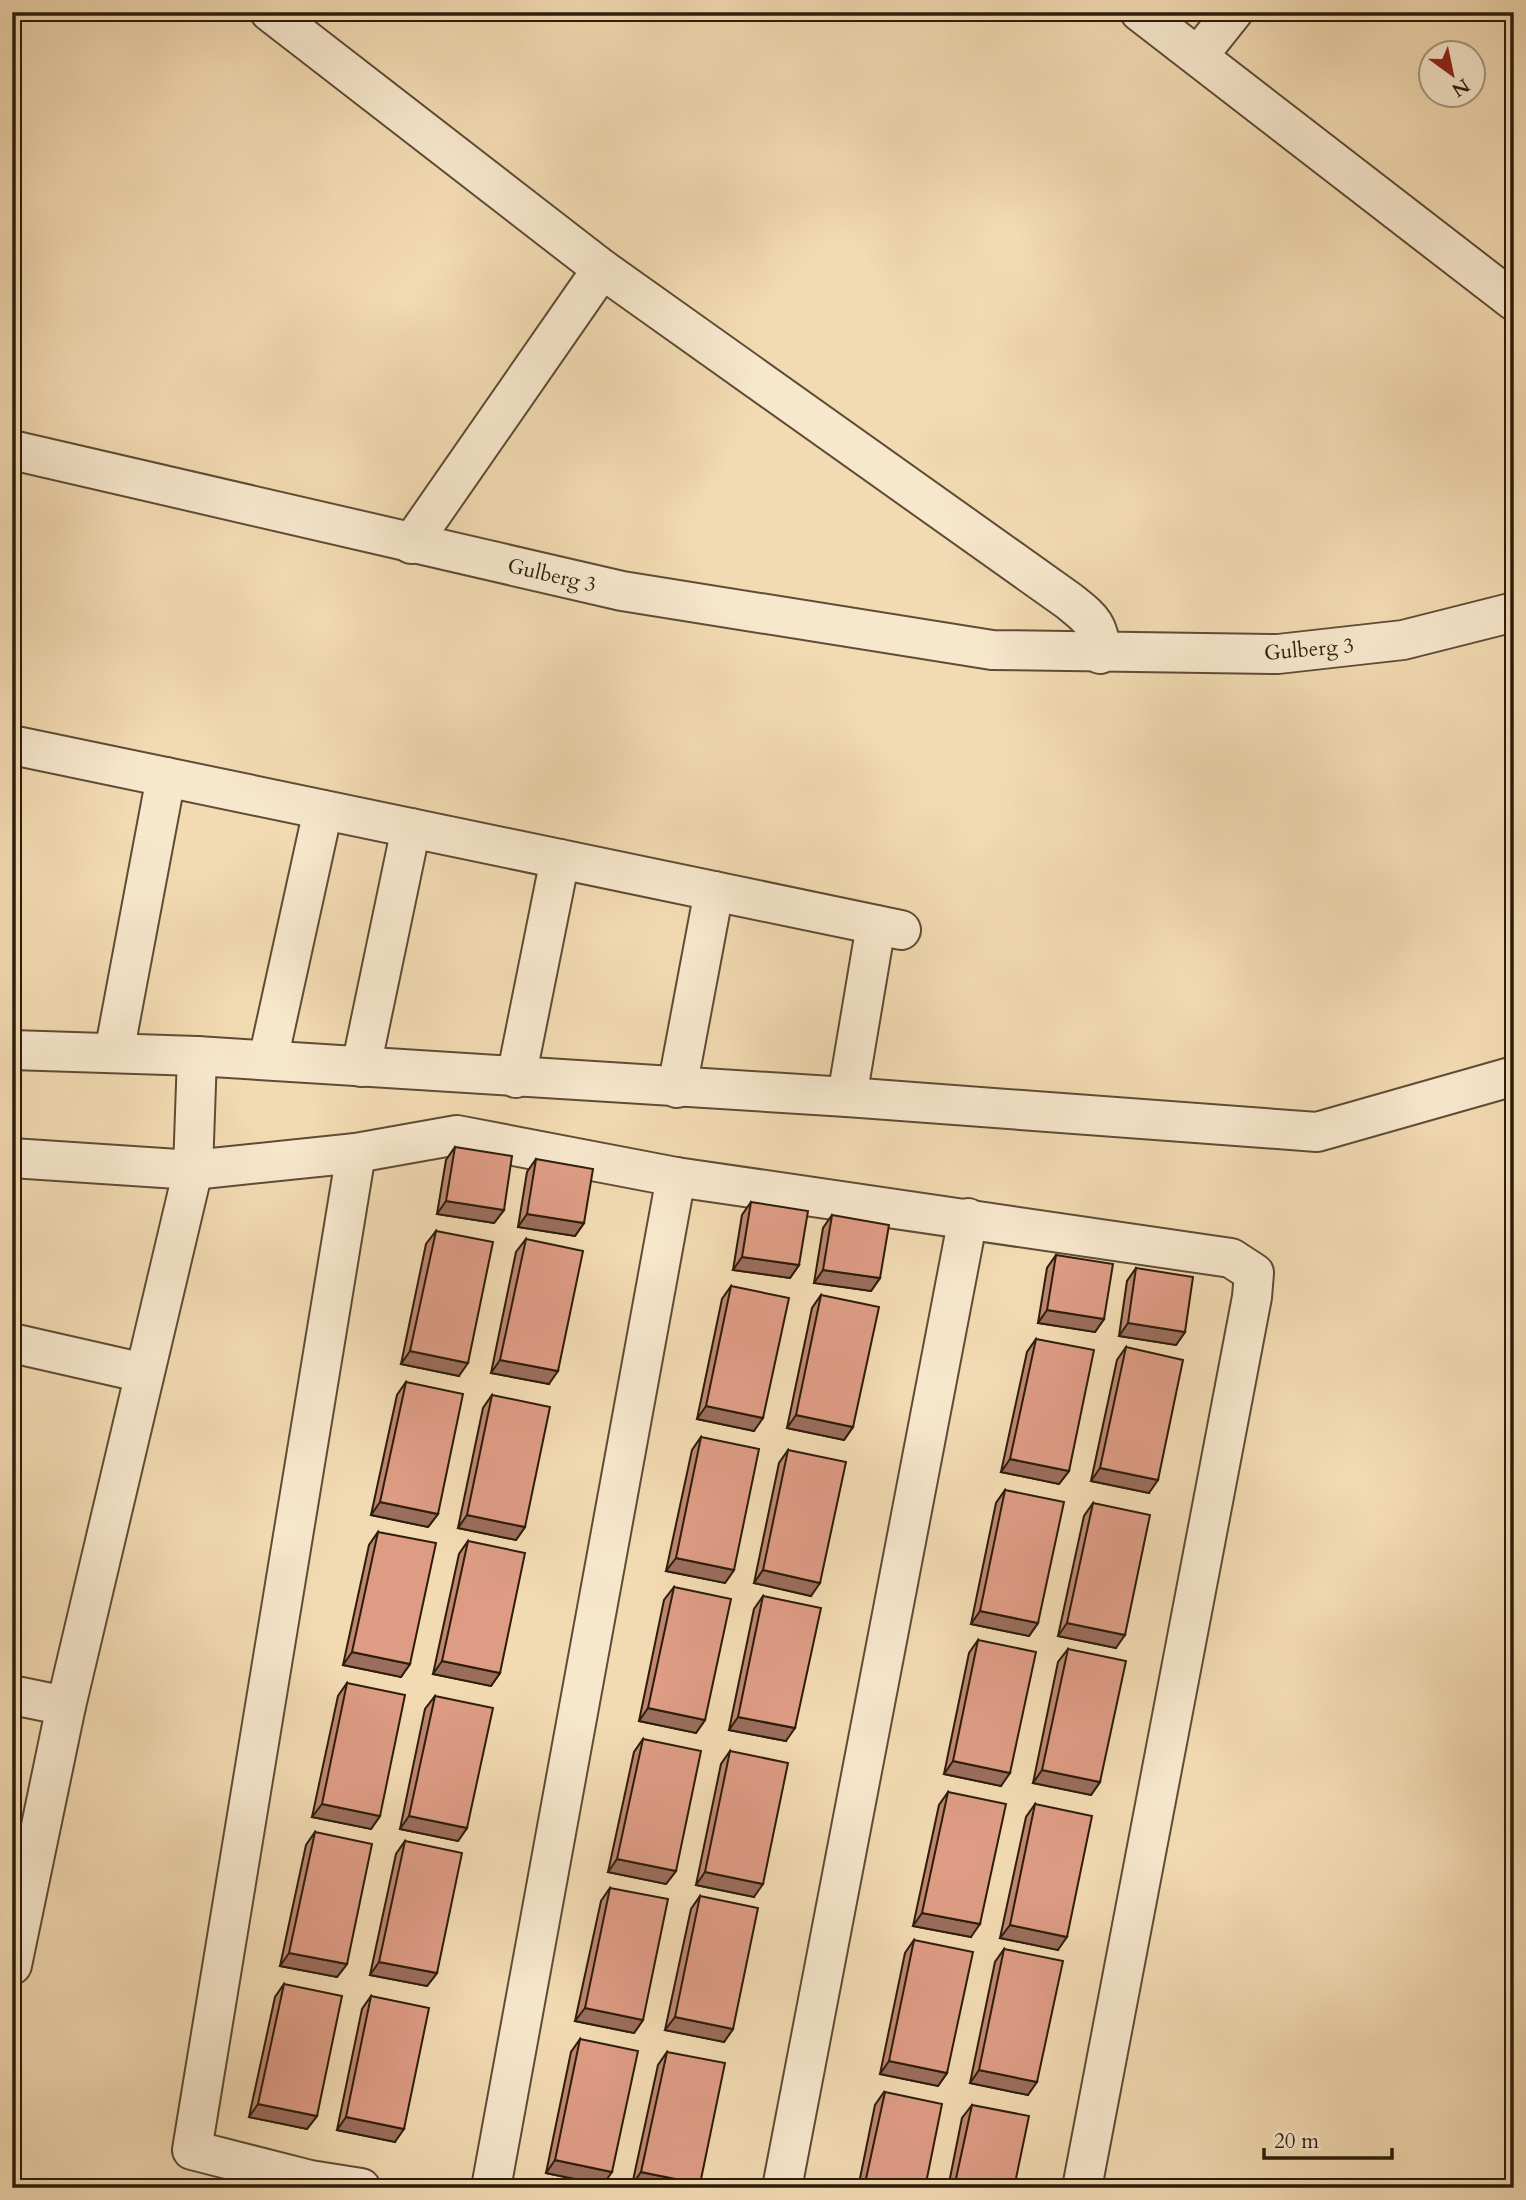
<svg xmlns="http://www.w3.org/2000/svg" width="1526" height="2200" font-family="Cardo,serif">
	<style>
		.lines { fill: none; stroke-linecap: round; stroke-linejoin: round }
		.street-casing { stroke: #5e4c34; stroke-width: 42 }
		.street { stroke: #f7e7cd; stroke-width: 38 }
		.wall { fill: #bf8672; stroke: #2d1d0a; stroke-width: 2 }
		.shaded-wall { fill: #9b6d5d; stroke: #2d1d0a; stroke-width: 2 }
		.building { fill: #de9c85; stroke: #2d1d0a; stroke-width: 2 }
		.labels { text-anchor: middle; stroke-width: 5; stroke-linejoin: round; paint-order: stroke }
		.street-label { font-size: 21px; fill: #2d1d0a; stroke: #f7e7cd }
	</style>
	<rect width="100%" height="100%" fill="#f2dab2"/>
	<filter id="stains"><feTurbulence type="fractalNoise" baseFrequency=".00286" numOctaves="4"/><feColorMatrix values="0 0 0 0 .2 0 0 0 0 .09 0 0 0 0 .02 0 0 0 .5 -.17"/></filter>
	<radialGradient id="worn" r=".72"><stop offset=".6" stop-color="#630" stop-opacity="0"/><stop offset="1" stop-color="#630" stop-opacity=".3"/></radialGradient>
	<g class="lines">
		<defs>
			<g id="street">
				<path d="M270 12 602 269 1069 601C1090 618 1101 625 1100 654"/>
				<path d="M1140 12 1514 301"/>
				<path d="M1198 56 1233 12"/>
				<path d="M12 450 622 591 992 650 1278 654 1403 640 1514 612"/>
				<path d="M411 544 602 269"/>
				<path d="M12 745 901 930"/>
				<path d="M12 1050 197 1056 847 1097 1317 1132 1514 1076"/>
				<path d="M114 1053 166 777"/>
				<path d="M268 1060 323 810"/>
				<path d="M361 1067 411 828"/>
				<path d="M516 1078 560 859"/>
				<path d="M677 1088 714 891"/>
				<path d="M847 1097 876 925"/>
				<path d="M356 1153 192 2150 310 2180 361 2188"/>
				<path d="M12 1158 193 1170 356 1153 457 1135 676 1177 1231 1258 1254 1273 1252 1297 1082 2188"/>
				<path d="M12 1343 144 1373"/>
				<path d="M12 1695 66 1706"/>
				<path d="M12 1965 66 1706 193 1170 197 1056"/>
				<path d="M491 2188 676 1177"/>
				<path d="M782 2188 968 1218"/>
			</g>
		</defs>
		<use href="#street" class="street-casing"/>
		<use href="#street" class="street"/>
	</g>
	<g class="wall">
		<path d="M455 1147 504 1210 494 1223 437 1214 446 1160Z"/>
		<path d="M536 1159 584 1223 575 1236 518 1227 527 1172Z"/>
		<path d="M751 1202 799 1265 790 1278 733 1270 742 1215Z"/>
		<path d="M832 1215 880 1278 871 1291 814 1283 823 1228Z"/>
		<path d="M436 1231 459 1376 401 1364 426 1244Z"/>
		<path d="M526 1239 549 1384 491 1373 516 1252Z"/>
		<path d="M1056 1255 1104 1319 1095 1332 1038 1323 1047 1268Z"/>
		<path d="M1136 1268 1185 1332 1176 1345 1119 1336 1127 1281Z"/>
		<path d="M731 1286 754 1431 697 1419 722 1299Z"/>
		<path d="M821 1295 853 1427 844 1440 787 1428 812 1308Z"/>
		<path d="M1036 1339 1069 1471 1059 1484 1001 1472 1027 1352Z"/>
		<path d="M1126 1347 1149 1493 1091 1481 1117 1360Z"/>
		<path d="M406 1382 438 1514 428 1527 371 1515 397 1395Z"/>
		<path d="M492 1395 525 1527 516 1540 458 1528 483 1408Z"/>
		<path d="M701 1437 734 1570 725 1583 666 1571 692 1450Z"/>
		<path d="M788 1450 811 1596 754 1583 779 1463Z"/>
		<path d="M1005 1490 1038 1623 1029 1636 971 1624 996 1503Z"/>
		<path d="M1093 1503 1116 1648 1058 1636 1084 1516Z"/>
		<path d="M378 1532 410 1664 401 1677 343 1665 369 1545Z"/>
		<path d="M468 1541 500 1673 491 1686 433 1674 459 1554Z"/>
		<path d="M674 1587 705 1720 696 1733 639 1721 664 1600Z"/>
		<path d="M763 1596 786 1741 729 1730 754 1609Z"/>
		<path d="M978 1640 1001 1786 944 1774 969 1653Z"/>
		<path d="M1068 1649 1100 1782 1091 1795 1033 1783 1058 1662Z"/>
		<path d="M347 1683 380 1816 371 1829 312 1817 338 1696Z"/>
		<path d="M435 1696 467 1828 458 1841 400 1829 425 1709Z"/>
		<path d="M643 1739 676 1871 666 1884 608 1872 634 1752Z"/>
		<path d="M730 1751 754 1897 696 1885 721 1764Z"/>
		<path d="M948 1792 971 1937 913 1926 939 1805Z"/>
		<path d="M1035 1804 1058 1950 1000 1938 1026 1817Z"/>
		<path d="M315 1832 347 1964 337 1977 280 1966 306 1845Z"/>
		<path d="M405 1841 437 1973 427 1986 370 1975 396 1854Z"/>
		<path d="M610 1888 643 2020 634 2033 575 2021 601 1901Z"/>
		<path d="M700 1896 733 2029 724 2042 665 2030 691 1909Z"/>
		<path d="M914 1940 947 2073 938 2086 880 2074 905 1953Z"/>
		<path d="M1004 1949 1028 2095 970 2083 995 1962Z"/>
		<path d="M284 1984 317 2116 307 2129 249 2117 275 1997Z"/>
		<path d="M371 1996 395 2142 337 2130 362 2009Z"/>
		<path d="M580 2039 603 2185 546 2173 571 2052Z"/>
		<path d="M667 2052 700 2184 697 2188H644L632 2185 658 2065Z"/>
		<path d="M884 2092 925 2188H858L875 2105Z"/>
		<path d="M972 2105 1014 2188H948L962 2118Z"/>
	</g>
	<g class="shaded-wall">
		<path d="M446 1201 504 1210 494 1223 437 1214Z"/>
		<path d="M527 1214 584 1223 575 1236 518 1227Z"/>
		<path d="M742 1257 799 1265 790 1278 733 1270Z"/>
		<path d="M823 1270 880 1278 871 1291 814 1283Z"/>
		<path d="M1047 1310 1104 1319 1095 1332 1038 1323Z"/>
		<path d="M1128 1323 1185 1332 1176 1345 1119 1336Z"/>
		<path d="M410 1351 468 1363 459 1376 401 1364Z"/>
		<path d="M500 1360 558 1371 549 1384 491 1373Z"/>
		<path d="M706 1406 763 1418 754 1431 697 1419Z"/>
		<path d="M796 1415 853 1427 844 1440 787 1428Z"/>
		<path d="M1010 1459 1069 1471 1059 1484 1001 1472Z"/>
		<path d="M1100 1468 1158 1480 1149 1493 1091 1481Z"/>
		<path d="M380 1502 438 1514 428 1527 371 1515Z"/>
		<path d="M467 1515 525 1527 516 1540 458 1528Z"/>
		<path d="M676 1558 734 1570 725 1583 666 1571Z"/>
		<path d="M763 1570 820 1583 811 1596 754 1583Z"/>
		<path d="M980 1611 1038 1623 1029 1636 971 1624Z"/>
		<path d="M1067 1623 1125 1635 1116 1648 1058 1636Z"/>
		<path d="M352 1652 410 1664 401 1677 343 1665Z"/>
		<path d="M442 1661 500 1673 491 1686 433 1674Z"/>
		<path d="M648 1708 705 1720 696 1733 639 1721Z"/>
		<path d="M738 1717 795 1728 786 1741 729 1730Z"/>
		<path d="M953 1761 1010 1773 1001 1786 944 1774Z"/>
		<path d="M1042 1770 1100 1782 1091 1795 1033 1783Z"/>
		<path d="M322 1804 380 1816 371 1829 312 1817Z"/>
		<path d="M409 1816 467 1828 458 1841 400 1829Z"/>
		<path d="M617 1859 676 1871 666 1884 608 1872Z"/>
		<path d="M705 1872 763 1884 754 1897 696 1885Z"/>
		<path d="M922 1913 980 1924 971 1937 913 1926Z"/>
		<path d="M1010 1925 1067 1937 1058 1950 1000 1938Z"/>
		<path d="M289 1953 347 1964 337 1977 280 1966Z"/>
		<path d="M379 1962 437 1973 427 1986 370 1975Z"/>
		<path d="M585 2008 643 2020 634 2033 575 2021Z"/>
		<path d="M675 2017 733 2029 724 2042 665 2030Z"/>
		<path d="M889 2061 947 2073 938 2086 880 2074Z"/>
		<path d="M979 2070 1037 2082 1028 2095 970 2083Z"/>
		<path d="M258 2104 317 2116 307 2129 249 2117Z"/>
		<path d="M346 2117 404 2129 395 2142 337 2130Z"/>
		<path d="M555 2160 612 2172 603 2185 546 2173Z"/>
		<path d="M641 2172 700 2184 697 2188H644L632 2185Z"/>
	</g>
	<g class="building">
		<path d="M455 1147 512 1156 504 1210 446 1201Z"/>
		<path d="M536 1159 593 1169 584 1223 527 1214Z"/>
		<path d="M751 1202 808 1211 799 1265 742 1257Z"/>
		<path d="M832 1215 889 1225 880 1278 823 1270Z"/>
		<path d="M436 1231 493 1242 468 1363 410 1351Z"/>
		<path d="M526 1239 583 1251 558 1371 500 1360Z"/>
		<path d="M1056 1255 1113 1264 1104 1319 1047 1310Z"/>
		<path d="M1136 1268 1193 1277 1185 1332 1128 1323Z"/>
		<path d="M731 1286 789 1298 763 1418 706 1406Z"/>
		<path d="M821 1295 879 1307 853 1427 796 1415Z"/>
		<path d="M1036 1339 1094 1350 1069 1471 1010 1459Z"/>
		<path d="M1126 1347 1183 1360 1158 1480 1100 1468Z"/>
		<path d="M406 1382 463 1394 438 1514 380 1502Z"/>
		<path d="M492 1395 550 1407 525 1527 467 1515Z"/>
		<path d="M701 1437 759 1449 734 1570 676 1558Z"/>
		<path d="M788 1450 846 1462 820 1583 763 1570Z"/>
		<path d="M1005 1490 1064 1502 1038 1623 980 1611Z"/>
		<path d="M1093 1503 1150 1515 1125 1635 1067 1623Z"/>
		<path d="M378 1532 436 1543 410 1664 352 1652Z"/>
		<path d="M468 1541 525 1553 500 1673 442 1661Z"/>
		<path d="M674 1587 731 1599 705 1720 648 1708Z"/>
		<path d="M763 1596 821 1608 795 1728 738 1717Z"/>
		<path d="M978 1640 1036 1652 1010 1773 953 1761Z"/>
		<path d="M1068 1649 1126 1661 1100 1782 1042 1770Z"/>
		<path d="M347 1683 405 1695 380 1816 322 1804Z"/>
		<path d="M435 1696 493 1708 467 1828 409 1816Z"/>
		<path d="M643 1739 701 1751 676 1871 617 1859Z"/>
		<path d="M730 1751 788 1763 763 1884 705 1872Z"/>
		<path d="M948 1792 1006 1804 980 1924 922 1913Z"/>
		<path d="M1035 1804 1092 1816 1067 1937 1010 1925Z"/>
		<path d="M315 1832 372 1844 347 1964 289 1953Z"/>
		<path d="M405 1841 462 1853 437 1973 379 1962Z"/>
		<path d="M610 1888 668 1899 643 2020 585 2008Z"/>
		<path d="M700 1896 758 1908 733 2029 675 2017Z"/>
		<path d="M914 1940 973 1952 947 2073 889 2061Z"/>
		<path d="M1004 1949 1063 1961 1037 2082 979 2070Z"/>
		<path d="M284 1984 342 1996 317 2116 258 2104Z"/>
		<path d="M371 1996 429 2008 404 2129 346 2117Z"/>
		<path d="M580 2039 638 2051 612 2172 555 2160Z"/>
		<path d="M667 2052 725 2063 700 2184 641 2172Z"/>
		<path d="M885 2092 942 2104 925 2188H864Z"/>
		<path d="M972 2105 1029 2116 1014 2188H954Z"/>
	</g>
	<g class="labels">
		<g class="street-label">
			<text transform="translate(552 575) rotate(13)" y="7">Gulberg 3</text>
			<text transform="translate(1309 649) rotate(-5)" y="7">Gulberg 3</text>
		</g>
	</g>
	<rect width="1526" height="2200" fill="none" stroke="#f2dab2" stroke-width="42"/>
	<rect x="14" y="14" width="1498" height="2172" fill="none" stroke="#2d1d0a" stroke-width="3.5"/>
	<rect x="21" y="21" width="1484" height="2158" fill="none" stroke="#2d1d0a" stroke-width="2"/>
	<g transform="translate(1452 74) rotate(147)"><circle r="33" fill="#f7e7cd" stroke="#a6967f" stroke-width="2"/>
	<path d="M0-5L12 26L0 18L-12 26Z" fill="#8f2418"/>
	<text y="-10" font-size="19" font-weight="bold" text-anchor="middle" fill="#2d1d0a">N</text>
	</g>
	<path d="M1264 2148v10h128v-10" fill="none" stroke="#2d1d0a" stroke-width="3.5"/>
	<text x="1274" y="2148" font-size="21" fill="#2d1d0a" stroke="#f7e7cd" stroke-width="5" paint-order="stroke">20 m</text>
	<rect width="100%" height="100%" filter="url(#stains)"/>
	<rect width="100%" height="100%" fill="url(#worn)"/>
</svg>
